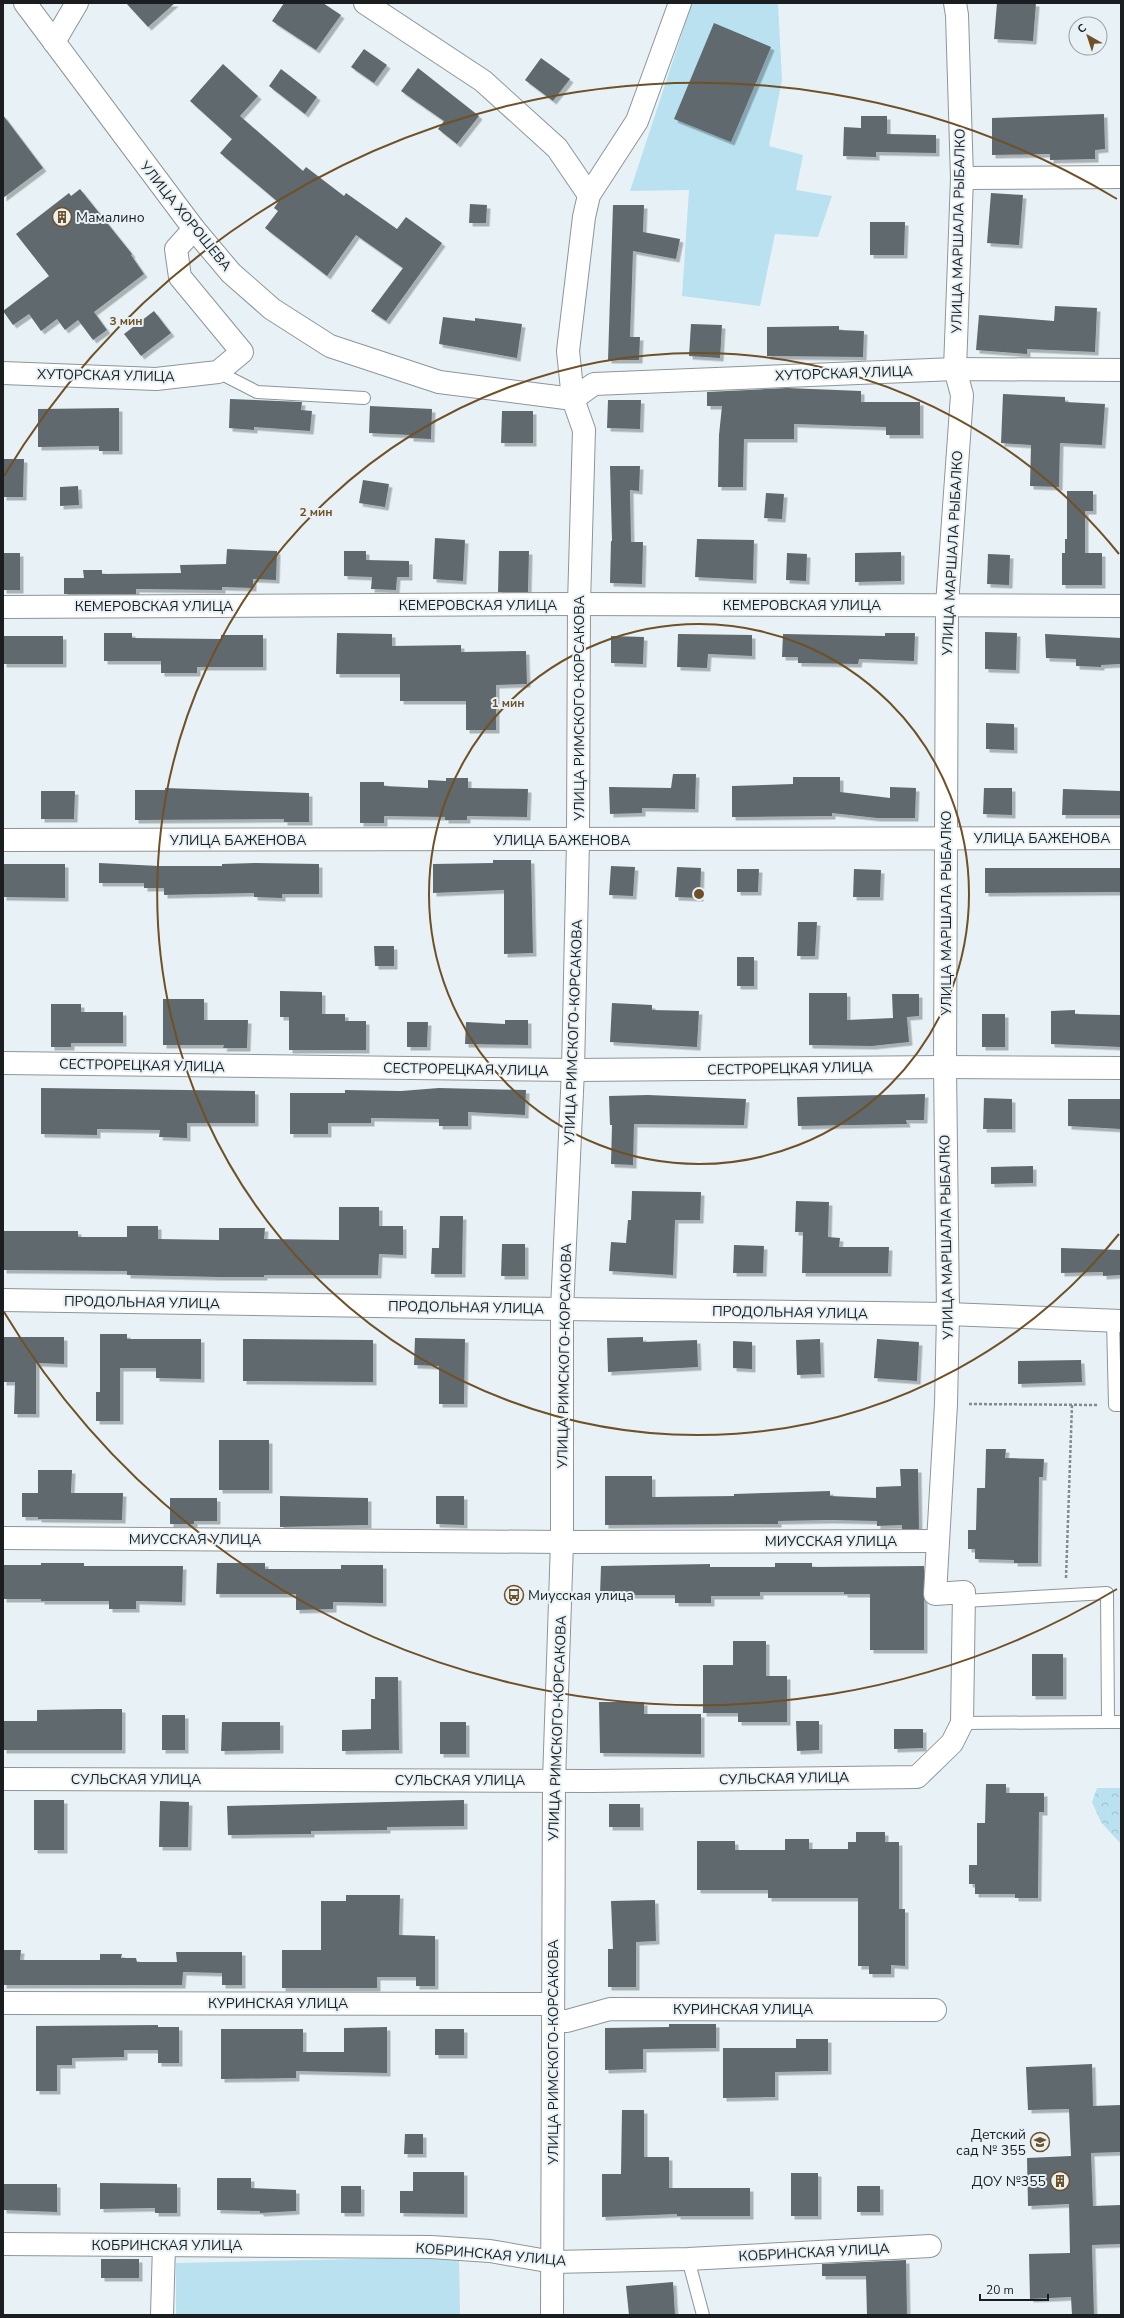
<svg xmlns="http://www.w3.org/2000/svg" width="1124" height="2318" font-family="'Nunito Sans',sans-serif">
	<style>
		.grass { fill: #b9e1f0 }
		.forest { fill: url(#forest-crowns) }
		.building { fill: #60696d; filter: url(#shadow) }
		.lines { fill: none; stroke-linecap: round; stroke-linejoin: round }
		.lane-casing { stroke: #8c969a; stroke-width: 14 }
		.street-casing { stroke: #8c969a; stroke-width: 24 }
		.secondary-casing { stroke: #8c969a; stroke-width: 24 }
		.path { stroke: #838a8d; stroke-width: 2.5; stroke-dasharray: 3 2; stroke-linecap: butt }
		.lane { stroke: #fff; stroke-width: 12 }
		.street { stroke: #fff; stroke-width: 22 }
		.secondary { stroke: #fff; stroke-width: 22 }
		.ring { fill: none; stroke: #705026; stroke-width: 2 }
		.labels { text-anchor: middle; stroke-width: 4; stroke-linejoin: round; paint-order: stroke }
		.street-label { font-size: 14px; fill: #1b1e20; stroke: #e8f2f6 }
		.poi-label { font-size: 14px; fill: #1b1e20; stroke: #e8f2f6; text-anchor: start }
		.centre { fill: #705026; stroke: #e8f2f6; stroke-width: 2 }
		.ring-label { font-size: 12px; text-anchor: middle; font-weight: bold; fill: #705026; stroke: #e8f2f6; stroke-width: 4; stroke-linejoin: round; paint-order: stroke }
	</style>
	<defs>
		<pattern id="forest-crowns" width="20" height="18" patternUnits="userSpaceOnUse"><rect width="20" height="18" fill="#b9e1f0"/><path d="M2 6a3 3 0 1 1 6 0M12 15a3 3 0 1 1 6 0" fill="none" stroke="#9ec1ce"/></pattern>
		<filter id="shadow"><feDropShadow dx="3.5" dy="3.5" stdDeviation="0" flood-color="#0004"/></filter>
	</defs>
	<rect width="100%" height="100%" fill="#e8f2f6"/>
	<g class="grass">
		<path d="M692 3H778L782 80 769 146 803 155 796 190 832 196 818 237 775 234 760 306 682 296 689 190 630 191Z"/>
		<path d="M459 2257 460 2315H176V2263Z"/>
	</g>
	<path class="forest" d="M1097 1788H1121V1841L1119 1842 1101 1822 1092 1802Z"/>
	<g class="building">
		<path d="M126 3H175L148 27Z"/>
		<path d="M284 3H323L341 15 316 50 272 21Z"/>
		<path d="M997 3H1036L1033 41 994 39Z"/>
		<path d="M714 23 771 47 731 142 674 119Z"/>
		<path d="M364 49 387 65 374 83 351 67Z"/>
		<path d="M541 58 570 79 553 101 525 80Z"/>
		<path d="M223 64 258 96 240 116 303 171 306 167 344 196 346 193 397 229 406 217 442 243 386 321 371 311 403 268 356 235 327 276 265 228 278 211 274 208 278 202 220 153 232 139 190 101Z"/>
		<path d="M418 68 479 116 457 144 438 129 444 121 401 91Z"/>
		<path d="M281 69 317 97 305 114 269 86Z"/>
		<path d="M1104 114 1105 149 1095 150V159L1050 160V154L992 155V118Z"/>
		<path d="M3 115 43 168 3 198Z"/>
		<path d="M861 116H887V134L936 135V153L876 152V157L843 156 844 127 861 128Z"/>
		<path d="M80 189 132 254 131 255 144 274 94 312 107 330 93 340 78 320 65 330 57 319 41 331 29 314 13 325 3 311 49 276 16 234 69 193 71 196Z"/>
		<path d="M991 193 1023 195 1019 245 987 243Z"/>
		<path d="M470 204 487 205 486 223H469Z"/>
		<path d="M613 205H644L643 232 680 239 676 259 633 251 630 337H640L639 360H608Z"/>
		<path d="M870 222H905L904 255H870Z"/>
		<path d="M1055 306 1097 308 1095 352 1027 349V354L976 350 979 315 1054 321Z"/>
		<path d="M154 311 171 333 141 356 124 334Z"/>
		<path d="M443 317 475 321V318L522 324 517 358 439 344Z"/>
		<path d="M691 324 722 325 720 358 689 356Z"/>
		<path d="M839 326V330L864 331 863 357 767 356V327Z"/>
		<path d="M787 388 861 391V402H920V435H886V427L794 424V439H744L743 487H718L719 435 722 406H707V392Z"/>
		<path d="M1003 394 1065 397V402L1105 404 1102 445 1060 443 1059 487 1030 486 1031 445 1001 443Z"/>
		<path d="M230 399 302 402 301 410 312 411 310 431 254 427V430L229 428Z"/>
		<path d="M608 400H641L640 429 607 428Z"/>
		<path d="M370 406 432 409 431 439 410 438V435L369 433Z"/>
		<path d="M119 408V451H99V446L38 447V409Z"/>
		<path d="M502 411H533V443H501Z"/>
		<path d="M3 459H24L23 497H3Z"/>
		<path d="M610 466H640L639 491 630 490 631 542H643L642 584 610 583 611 541H612Z"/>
		<path d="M363 480 389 484 385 507 359 503Z"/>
		<path d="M78 486 79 505 60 506V487Z"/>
		<path d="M1067 491H1093V511H1085V553H1102V585H1062V553H1065V539H1067Z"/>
		<path d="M766 493 784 494 782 519 764 518Z"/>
		<path d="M435 538 465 540 463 581 433 579Z"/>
		<path d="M697 539 754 540 753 580 695 577Z"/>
		<path d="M227 549 277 551 276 580 253 579V588L222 587V590L136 589V594H64V578H84L83 570H102V574L181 573 180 565 226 564Z"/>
		<path d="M344 551H366V560L409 561V577H397L396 590 371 589 372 577 344 576Z"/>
		<path d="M499 551H529L528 592H498Z"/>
		<path d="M901 552V581L855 582V553Z"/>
		<rect x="3" y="553" width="17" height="37"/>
		<path d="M787 553 807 554 806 581 786 580Z"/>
		<path d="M988 554 1010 555 1009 585 987 584Z"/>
		<path d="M985 632 1017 633 1016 670 985 669Z"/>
		<path d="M104 633H132V638L221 639V635H263V667H197V673H161V661H104Z"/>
		<path d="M337 633 392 634V646L461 645V652L526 651 527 684 496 685V730H466V701H400V674H336Z"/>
		<path d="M885 633H915L914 661 859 659 858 664 798 663V657H782L783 634 885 636Z"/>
		<path d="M678 634 752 635V656L708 654 707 668 677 667Z"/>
		<path d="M1045 634 1121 638V664L1101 665V667L1076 666V659L1046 658Z"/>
		<rect x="3" y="636" width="60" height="28"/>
		<path d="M611 636 644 637 643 664 611 663Z"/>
		<path d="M986 723 1014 724V750L986 749Z"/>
		<path d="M673 774H696L695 809 642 808V813L610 814 609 787 671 788Z"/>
		<path d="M793 777H840V792L890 798V787L916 788 915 818H877L832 813V816L732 817V786L793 784Z"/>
		<path d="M446 778H468V788L528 789 527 817 467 816V820H445V817L384 816V823H360V782H384V786L428 788V780L446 781Z"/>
		<path d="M165 788 309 793V822H284V819L135 820V790H165Z"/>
		<path d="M984 788H1012V815L983 814Z"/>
		<path d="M1063 789 1121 791V815H1062Z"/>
		<path d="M41 791H75L74 819H41Z"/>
		<path d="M493 860H531L533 953 504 954V890L433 893V864L493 863Z"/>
		<path d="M99 863 159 866H222V864L255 863 319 864V894H282V898L254 897V893L164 895V888H144V883H99Z"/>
		<path d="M3 864H65V898L3 897Z"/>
		<path d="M611 866 635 867 633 896 609 895Z"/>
		<path d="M677 867 701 868 700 898 675 897Z"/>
		<path d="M985 868H1121V892L985 893Z"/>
		<path d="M737 869H759L758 892H737Z"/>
		<path d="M854 869 881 870 880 897H853Z"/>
		<path d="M798 922H817L815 956H797Z"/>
		<path d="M374 946H394V966H375Z"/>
		<rect x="737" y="957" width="17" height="29"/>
		<path d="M280 991 322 992V1014H345V1021H366V1050H289V1017H280Z"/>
		<path d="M809 993H847V1020L893 1018 892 994H919V1016L896 1018 907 1017 909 1042 872 1046 809 1045Z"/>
		<path d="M163 999H204V1020H248L247 1048H223L224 1045H163Z"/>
		<path d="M612 1003 652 1005V1010L699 1011 697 1047 610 1042Z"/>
		<path d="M51 1004H81V1012H123V1043H71V1047H51Z"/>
		<path d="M1075 1010V1014L1121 1015V1047L1051 1044V1011Z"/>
		<rect x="982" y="1014" width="23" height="33"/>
		<path d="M505 1020H528V1045L465 1044 466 1022 505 1024Z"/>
		<path d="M407 1022H428L427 1047H407Z"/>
		<path d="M41 1088 255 1091V1123H187V1138L159 1137 160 1130 97 1129V1135L41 1134Z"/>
		<path d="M439 1088 526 1090 525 1115 468 1112V1126H439V1119L371 1118V1123H328V1134H290V1093H345V1090L401 1091Z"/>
		<path d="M925 1094 924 1120H906L907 1124 798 1126 797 1097Z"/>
		<path d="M648 1095 746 1099 744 1125 634 1124 633 1165 611 1164 612 1125H610L609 1096Z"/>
		<path d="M984 1098 1012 1099V1129H983Z"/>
		<path d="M1068 1099H1121V1129L1068 1126Z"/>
		<path d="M1033 1166V1183L991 1184V1167Z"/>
		<path d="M632 1191 701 1192 700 1220H675L673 1275 609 1271 611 1242 626 1243 628 1220H631Z"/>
		<path d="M796 1201 829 1202 828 1237 840 1238 839 1247H889L888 1273H802L803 1232H795Z"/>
		<path d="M339 1207H379V1226H403V1255L379 1254 378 1275H264V1277H219L127 1275V1271L3 1270V1231H78V1237H127V1226H158V1239L219 1240V1228H265L264 1239 339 1240Z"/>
		<path d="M440 1216H463L462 1274H431L432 1248H439Z"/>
		<path d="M502 1244H525V1276H501Z"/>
		<path d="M734 1245 764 1246 763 1273H733Z"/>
		<path d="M1061 1248 1121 1250V1275L1103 1276V1272L1061 1273Z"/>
		<path d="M100 1334H127V1339H201V1379L156 1378V1368H120V1421H96V1392H100Z"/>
		<path d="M3 1337H64V1364L36 1363V1414H14L15 1382H3Z"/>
		<path d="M643 1337V1342L697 1340 698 1367 608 1372 607 1338Z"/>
		<path d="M415 1338 465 1339 464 1404H439V1366L414 1365Z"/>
		<path d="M243 1339 373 1340V1382L243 1381Z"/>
		<path d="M820 1339 821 1374 797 1375 796 1340Z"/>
		<path d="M877 1339 919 1342 917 1381 874 1378Z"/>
		<path d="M733 1341 752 1342V1369L733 1368Z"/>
		<path d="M1081 1360 1082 1382 1018 1384V1361Z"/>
		<rect x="219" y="1440" width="50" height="50"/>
		<path d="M986 1449H1006L1005 1458 1044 1459 1043 1477H1039L1038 1563H1014V1560L975 1559V1549H968V1530H976L977 1488H985Z"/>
		<path d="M900 1469H918L919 1529H902V1525L877 1526V1521L830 1520 778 1521V1524L605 1525V1476H652V1497L734 1496V1494L830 1491V1496L876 1498V1487L901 1486Z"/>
		<path d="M38 1470H72L71 1493H123L122 1520 38 1519V1517H22V1493H38Z"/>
		<path d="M280 1496 368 1498V1525L280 1527Z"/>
		<path d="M436 1496H464V1525L436 1524Z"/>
		<path d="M170 1498H217V1521H194V1524H170Z"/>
		<path d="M41 1563H84V1566H183L182 1602 136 1601V1609H109V1601H41V1599H3V1565H41Z"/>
		<path d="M217 1563H265V1569H341V1565H383V1603L333 1602V1609L296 1610V1594H216Z"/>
		<path d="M775 1563H812V1567L924 1566V1650H870V1594H844V1592H760V1596H711V1603H675V1595H600L601 1566 710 1564V1567H775Z"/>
		<path d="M733 1641H766V1676H787V1722H738V1713H703V1665H733Z"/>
		<rect x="1032" y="1654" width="31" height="42"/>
		<path d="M375 1677H398L399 1750 342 1751V1730L371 1729V1699H375Z"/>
		<path d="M599 1702H644V1714H701V1754L600 1753Z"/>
		<path d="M100 1709H122V1750H3V1721H37V1710Z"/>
		<rect x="162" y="1715" width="23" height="35"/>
		<path d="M796 1721H819V1750L797 1751Z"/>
		<path d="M222 1722H280V1750L221 1751Z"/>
		<rect x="440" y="1722" width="26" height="32"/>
		<path d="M894 1729H923V1748L894 1749Z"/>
		<path d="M986 1784H1006V1793H1044V1812H1039L1038 1898H1015V1894H975V1884H969V1865H977V1823H985Z"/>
		<rect x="34" y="1800" width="30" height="50"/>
		<path d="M464 1800V1826L387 1827V1830L311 1831V1834L228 1835 227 1806Z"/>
		<path d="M160 1801 189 1802 188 1847H159Z"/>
		<rect x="609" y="1804" width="31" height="23"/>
		<path d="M856 1832H885V1842H899V1909H905V1966L891 1965V1974H869V1966H858V1898H768V1890H697V1841H735V1850H785V1839H809V1849H848V1842H856Z"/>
		<path d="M346 1895H400L399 1935 435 1936V1986H416V1977H377V1988H282V1950H321V1901H346Z"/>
		<path d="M655 1900 656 1941 636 1942V1987H608V1949H613L611 1901Z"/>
		<path d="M3 1950H21L20 1960H100V1954H122L121 1958H136L137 1962H177L176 1952H242V1985H222V1973L183 1972 182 1985H3Z"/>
		<path d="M669 2024H716V2048L643 2049V2069L605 2070V2028L669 2027Z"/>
		<path d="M158 2025V2027H179V2063H158V2050H124V2057L72 2058V2065H57V2091H36V2026Z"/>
		<path d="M387 2027V2073L296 2071V2078L221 2079V2029H303V2052H344V2028Z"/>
		<rect x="435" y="2029" width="29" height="26"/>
		<path d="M796 2039H828V2071L775 2072V2097L723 2098V2048H796Z"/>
		<path d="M1092 2064 1093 2106 1121 2105V2152L1091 2153 1093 2206 1121 2205V2244L1092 2245 1094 2315H1072L1071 2297 1030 2299 1029 2254 1070 2253 1069 2204 1028 2206 1027 2158 1071 2156 1069 2109 1028 2110 1026 2067Z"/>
		<path d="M622 2110H644V2157H669V2188H750V2216H677V2214L602 2217V2174H621Z"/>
		<path d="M405 2134H423V2154H404Z"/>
		<path d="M413 2172H464V2214L400 2213V2191H413Z"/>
		<rect x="791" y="2173" width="27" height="43"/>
		<path d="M217 2178H251V2188L296 2190V2211L260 2213V2211L217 2210Z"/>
		<path d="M100 2183 177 2184V2213H155V2208L100 2209Z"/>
		<path d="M3 2184H57V2212L3 2210Z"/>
		<rect x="341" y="2186" width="20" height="27"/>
		<rect x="857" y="2186" width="23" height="26"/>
		<rect x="101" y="2259" width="38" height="19"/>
		<path d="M906 2260 907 2315H867L866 2276H822V2264Z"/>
		<path d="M673 2282 675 2315H629L626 2286Z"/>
	</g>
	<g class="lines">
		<defs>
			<g id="lane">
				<path d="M218 372 257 392 364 398"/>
				<path d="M1113 1321 1115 1405H1121"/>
				<path d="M964 1601 1107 1593 1108 1722H1121"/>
				<path d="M962 1723 1108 1722"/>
				<path d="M688 2259 703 2315"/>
			</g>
			<g id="street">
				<path d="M365 3 483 81 557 148 589 195"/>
				<path d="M54 42 77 3"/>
				<path d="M962 178 1121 177"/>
				<path d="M3 373 156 379 218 372 242 352 180 277 176 249 194 229"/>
				<path d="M573 399 594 384 955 369 1121 370"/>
				<path d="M573 399 568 351 584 217 589 195 637 121 680 3"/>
				<path d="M3 607 579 604 1121 606"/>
				<path d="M3 840 1121 838"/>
				<path d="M3 1063 573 1070 945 1067 1121 1068"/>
				<path d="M3 1300 562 1309"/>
				<path d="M3 1538 562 1542 938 1541"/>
				<path d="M3 1779 592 1781 917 1777 952 1743 962 1723 964 1592 935 1594 946 1404 948 1314 945 1067 947 605 962 395 955 369 962 178 957 15 955 3"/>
				<path d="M3 2003 553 2004"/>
				<path d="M553 2021H567L610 2009 935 2010"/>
				<path d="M3 2244 431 2247 490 2251 553 2262 688 2259 930 2246"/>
				<path d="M162 2315 164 2245"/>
			</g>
			<g id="secondary">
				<path d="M25 3 194 229 231 273 272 309 330 346 439 382 573 399 584 430 579 604 578 840 573 1070 562 1309V1542L554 1781 552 2315"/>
				<path d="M562 1309 948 1314 1121 1321"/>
			</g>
		</defs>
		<use href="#lane" class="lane-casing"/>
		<use href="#street" class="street-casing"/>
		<use href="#secondary" class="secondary-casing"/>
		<g class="path">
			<path d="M969 1404 1098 1405"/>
			<path d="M1066 1578 1072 1405"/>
		</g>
		<use href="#lane" class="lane"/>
		<use href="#street" class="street"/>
		<use href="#secondary" class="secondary"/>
	</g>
	<g class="ring">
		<circle cx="699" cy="894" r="270"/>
		<path d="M1119 1234A541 541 0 1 1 1119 554"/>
		<path d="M1117 1589A811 811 0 0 1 4 1312M4 476A811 811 0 0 1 1117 199"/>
	</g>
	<defs>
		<symbol id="building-ring" viewBox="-11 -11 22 22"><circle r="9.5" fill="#e8f2f6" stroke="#705026" stroke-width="1.5"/><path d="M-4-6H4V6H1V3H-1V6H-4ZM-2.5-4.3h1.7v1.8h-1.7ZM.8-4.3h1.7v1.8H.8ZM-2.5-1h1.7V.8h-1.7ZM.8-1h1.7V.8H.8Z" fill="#705026"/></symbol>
		<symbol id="bus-ring" viewBox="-11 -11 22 22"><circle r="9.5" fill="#e8f2f6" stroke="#705026" stroke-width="1.5"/><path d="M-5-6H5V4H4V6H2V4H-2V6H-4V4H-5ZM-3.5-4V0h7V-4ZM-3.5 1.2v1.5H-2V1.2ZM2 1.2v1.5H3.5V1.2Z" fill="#705026"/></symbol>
		<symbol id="school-ring" viewBox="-11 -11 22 22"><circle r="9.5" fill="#e8f2f6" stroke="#705026" stroke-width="1.5"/><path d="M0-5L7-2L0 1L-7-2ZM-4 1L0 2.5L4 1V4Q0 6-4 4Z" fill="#705026"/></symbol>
	</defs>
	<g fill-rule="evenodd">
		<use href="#building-ring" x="51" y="206" width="22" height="22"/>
		<use href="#bus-ring" x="503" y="1584" width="22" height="22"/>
		<use href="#school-ring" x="1029" y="2131" width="22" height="22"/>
		<use href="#building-ring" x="1049" y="2170" width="22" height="22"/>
	</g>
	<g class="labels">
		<g class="street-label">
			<text transform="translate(186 216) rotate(51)" y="5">УЛИЦА ХОРОШЕВА</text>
			<text transform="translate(958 231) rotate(-89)" y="5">УЛИЦА МАРШАЛА РЫБАЛКО</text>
			<text transform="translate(844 373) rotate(-2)" y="5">ХУТОРСКАЯ УЛИЦА</text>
			<text transform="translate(106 375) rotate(1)" y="5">ХУТОРСКАЯ УЛИЦА</text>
			<text transform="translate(952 553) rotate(-87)" y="5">УЛИЦА МАРШАЛА РЫБАЛКО</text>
			<text x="478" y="610">КЕМЕРОВСКАЯ УЛИЦА</text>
			<text x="802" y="610">КЕМЕРОВСКАЯ УЛИЦА</text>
			<text x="154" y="611">КЕМЕРОВСКАЯ УЛИЦА</text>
			<text transform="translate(579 708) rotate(-90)" y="5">УЛИЦА РИМСКОГО-КОРСАКОВА</text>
			<text x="1042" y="843">УЛИЦА БАЖЕНОВА</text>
			<text x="238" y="845">УЛИЦА БАЖЕНОВА</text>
			<text x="562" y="845">УЛИЦА БАЖЕНОВА</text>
			<text transform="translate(946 913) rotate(-90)" y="5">УЛИЦА МАРШАЛА РЫБАЛКО</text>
			<text transform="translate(573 1032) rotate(-88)" y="5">УЛИЦА РИМСКОГО-КОРСАКОВА</text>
			<text transform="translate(142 1065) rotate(1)" y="5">СЕСТРОРЕЦКАЯ УЛИЦА</text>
			<text transform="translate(790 1068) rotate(-1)" y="5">СЕСТРОРЕЦКАЯ УЛИЦА</text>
			<text transform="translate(466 1069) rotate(1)" y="5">СЕСТРОРЕЦКАЯ УЛИЦА</text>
			<text transform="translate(946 1237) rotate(-91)" y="5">УЛИЦА МАРШАЛА РЫБАЛКО</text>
			<text transform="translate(142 1302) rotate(1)" y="5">ПРОДОЛЬНАЯ УЛИЦА</text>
			<text transform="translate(466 1307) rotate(1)" y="5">ПРОДОЛЬНАЯ УЛИЦА</text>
			<text transform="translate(790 1312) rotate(1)" y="5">ПРОДОЛЬНАЯ УЛИЦА</text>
			<text transform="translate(564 1356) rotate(-89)" y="5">УЛИЦА РИМСКОГО-КОРСАКОВА</text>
			<text x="195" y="1544">МИУССКАЯ УЛИЦА</text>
			<text x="831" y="1546">МИУССКАЯ УЛИЦА</text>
			<text transform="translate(557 1728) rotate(-88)" y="5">УЛИЦА РИМСКОГО-КОРСАКОВА</text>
			<text transform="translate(784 1778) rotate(-1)" y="5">СУЛЬСКАЯ УЛИЦА</text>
			<text x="136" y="1784">СУЛЬСКАЯ УЛИЦА</text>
			<text x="460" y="1785">СУЛЬСКАЯ УЛИЦА</text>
			<text x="278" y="2008">КУРИНСКАЯ УЛИЦА</text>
			<text x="743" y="2014">КУРИНСКАЯ УЛИЦА</text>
			<text transform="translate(553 2052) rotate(-90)" y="5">УЛИЦА РИМСКОГО-КОРСАКОВА</text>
			<text x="167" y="2250">КОБРИНСКАЯ УЛИЦА</text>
			<text transform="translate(814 2252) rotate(-3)" y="5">КОБРИНСКАЯ УЛИЦА</text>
			<text transform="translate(491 2254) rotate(5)" y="5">КОБРИНСКАЯ УЛИЦА</text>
		</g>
		<g class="poi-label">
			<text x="76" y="222">Мамалино</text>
			<text x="528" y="1600">Миусская улица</text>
			<text x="1026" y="2139" text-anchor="end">Детский<tspan x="1026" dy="16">сад № 355</tspan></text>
			<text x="1046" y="2186" text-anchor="end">ДОУ №355</text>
		</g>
	</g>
	<circle cx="699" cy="894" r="6" class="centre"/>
	<g class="ring-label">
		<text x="126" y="325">3 мин</text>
		<text x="316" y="516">2 мин</text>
		<text x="508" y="707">1 мин</text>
	</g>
	<rect width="1124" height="2318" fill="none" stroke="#1b1e20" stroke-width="8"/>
	<g transform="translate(1088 36) rotate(321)"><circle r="19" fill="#e8f2f6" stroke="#969da0"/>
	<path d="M0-3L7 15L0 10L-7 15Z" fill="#705026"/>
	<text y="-6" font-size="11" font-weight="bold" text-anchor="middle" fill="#1b1e20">С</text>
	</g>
	<path d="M980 2294v6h68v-6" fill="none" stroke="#1b1e20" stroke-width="2"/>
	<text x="986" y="2294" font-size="12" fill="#1b1e20" stroke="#e8f2f6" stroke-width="3" paint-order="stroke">20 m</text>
</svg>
